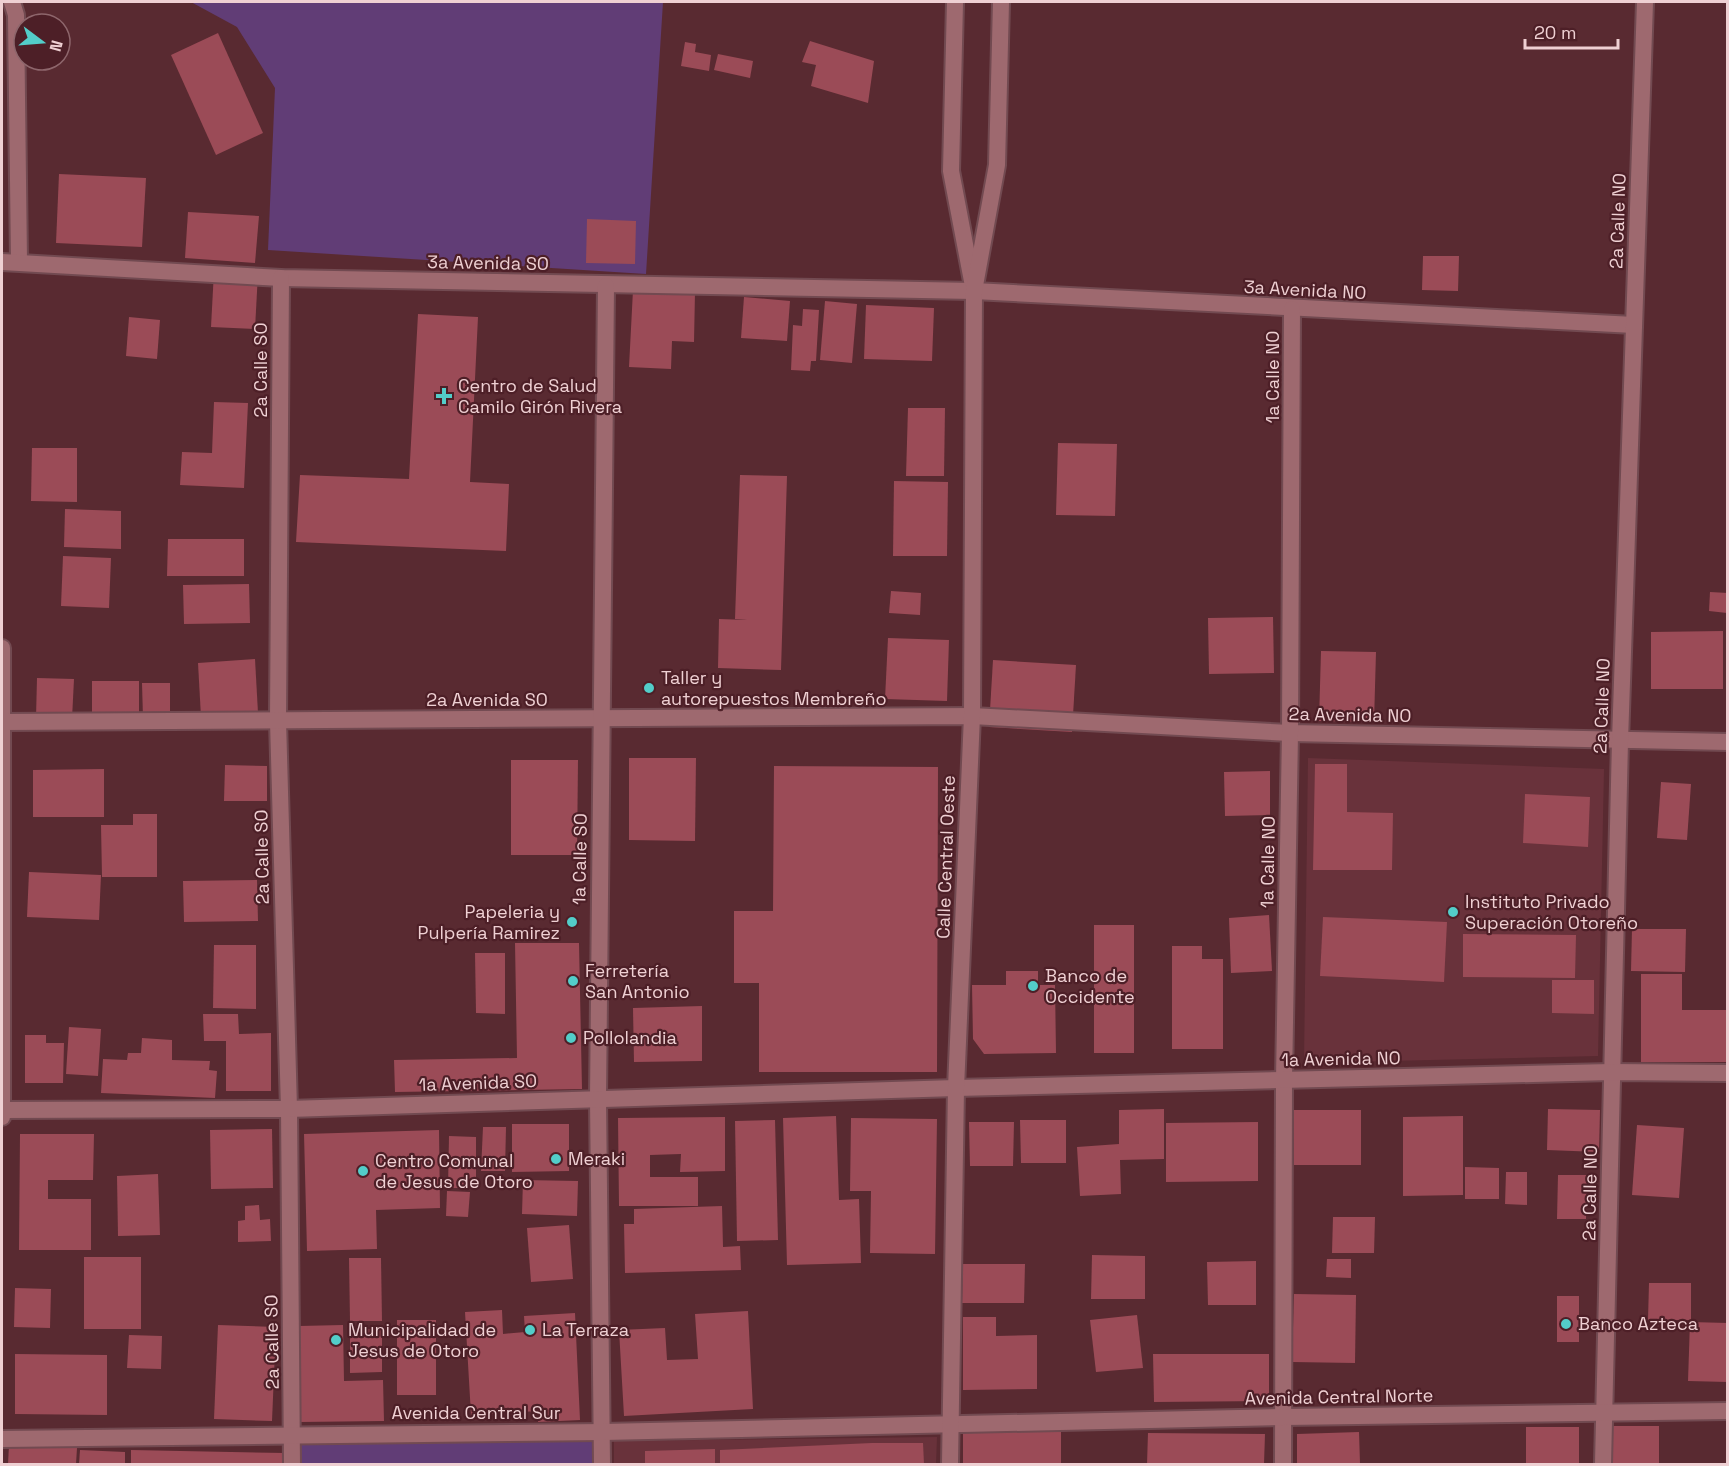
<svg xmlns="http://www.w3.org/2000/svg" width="1729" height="1466" font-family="'Space Grotesk',sans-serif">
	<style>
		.built { fill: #69323b }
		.green { fill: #613d76 }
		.building { fill: #9b4b57 }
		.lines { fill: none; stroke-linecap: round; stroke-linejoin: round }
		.minor-casing { stroke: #724a51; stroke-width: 20 }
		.tertiary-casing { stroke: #724a51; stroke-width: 20 }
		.minor { stroke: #9e696f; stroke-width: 16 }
		.tertiary { stroke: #9e696f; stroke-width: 16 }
		.poi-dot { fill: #53cdc9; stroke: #4d1f27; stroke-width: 2 }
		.labels { text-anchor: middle; stroke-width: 4.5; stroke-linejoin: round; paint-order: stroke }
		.street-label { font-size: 18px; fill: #efd0d3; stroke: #4d1f27 }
		.poi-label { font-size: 18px; fill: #efd0d3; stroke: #4d1f27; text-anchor: start }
	</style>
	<rect width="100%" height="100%" fill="#592a31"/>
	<g class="built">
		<path d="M1308 758 1604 769 1598 1056 1304 1063Z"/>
		<path d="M937 1437 936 1464H614V1441Z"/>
	</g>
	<g class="green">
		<path d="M191 2H663L646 274 268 250 275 88 237 27Z"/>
		<path d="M300 1441H596L595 1464H299Z"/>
	</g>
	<g class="building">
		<path d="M218 33 263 133 216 155 171 55Z"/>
		<path d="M810 41 874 61 868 103 811 86 816 65 802 62Z"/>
		<path d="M685 42 696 44 695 52 711 55 709 71 681 66Z"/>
		<path d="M718 54 753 61 750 78 714 70Z"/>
		<path d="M59 174 146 178 142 247 56 243Z"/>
		<path d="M188 212 259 216 255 263 185 258Z"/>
		<path d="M587 219 636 221 635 264 586 263Z"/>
		<path d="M1423 256H1459L1458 291 1422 290Z"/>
		<path d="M214 271 258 273 255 329 211 327Z"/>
		<path d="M633 290 695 292 694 342 672 341 671 369 629 367Z"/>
		<path d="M744 297 790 301 787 341 741 338Z"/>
		<path d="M825 301 857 304 852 363 820 360Z"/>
		<path d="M866 305 934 308 932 361 864 359Z"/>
		<path d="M803 309 819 310 816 361H811L810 371 791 370 793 325 802 326Z"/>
		<path d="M418 314 478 317 470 482 509 484 506 551 296 542 300 475 409 479Z"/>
		<path d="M129 317 160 320 157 359 126 356Z"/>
		<path d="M214 402 248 403 244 488 180 485 182 452 212 453Z"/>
		<path d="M908 408H945L944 476H906Z"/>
		<path d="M1058 443 1117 444 1115 516 1056 515Z"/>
		<path d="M32 448H77V502L31 501Z"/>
		<path d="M740 475 787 476 781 670 718 668 719 619 747 620 735 619Z"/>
		<path d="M894 481 948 482 947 556H893Z"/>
		<path d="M65 509 121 511V549L64 547Z"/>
		<path d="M168 539H244V576H167Z"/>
		<path d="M63 556 111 558 109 608 61 606Z"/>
		<path d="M249 584 250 623 184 624 183 585Z"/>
		<path d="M891 591 921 593 920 615 889 613Z"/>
		<path d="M1710 592 1728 593 1727 613 1709 611Z"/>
		<path d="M1273 617 1274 673 1209 674 1208 618Z"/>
		<path d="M1723 631V689H1651V632Z"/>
		<path d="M888 638 949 640 947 701 885 699Z"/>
		<path d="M1321 651 1376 652 1374 722 1319 721Z"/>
		<path d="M255 659 258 713 201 717 198 663Z"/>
		<path d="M993 660 1076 665 1072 732 989 727Z"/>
		<path d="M37 678 74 679 72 719 36 718Z"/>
		<rect x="92" y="681" width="47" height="35"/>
		<path d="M142 683H170V717L143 718Z"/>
		<path d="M629 758H696L695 841 629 840Z"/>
		<path d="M511 760H578L577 855H511Z"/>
		<path d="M1315 764H1347V812L1393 813 1392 870H1313Z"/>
		<path d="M225 765 267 766V801H224Z"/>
		<path d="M774 766 938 767 937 1072H759V983H734V911H773Z"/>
		<path d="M104 769V817H33V770Z"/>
		<path d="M1270 771V815L1225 816 1224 772Z"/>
		<path d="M1661 782 1691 784 1687 840 1657 838Z"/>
		<path d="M1525 794 1590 797 1588 847 1523 843Z"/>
		<path d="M133 814H157V877H102L101 825H133Z"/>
		<path d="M29 872 101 875 99 920 27 917Z"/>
		<path d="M257 880 258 921 184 922 183 881Z"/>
		<path d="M1269 915 1272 971 1231 973 1229 918Z"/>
		<path d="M1323 917 1447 922 1444 982 1320 976Z"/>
		<rect x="1094" y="925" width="40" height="128"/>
		<path d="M1632 929H1686L1685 972 1631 971Z"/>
		<path d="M1463 934 1576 935 1575 978 1463 977Z"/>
		<path d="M515 943H579L582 1089 395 1092 394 1060 517 1058Z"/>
		<path d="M214 945H256V1009L213 1008Z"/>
		<path d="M1172 946H1202V959H1223V1049H1172Z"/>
		<path d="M475 953H505V1014L476 1013Z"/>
		<path d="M1006 971H1038V985H1055L1056 1053 984 1054 973 1039 972 985H1006Z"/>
		<path d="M1641 974H1682V1010H1728V1062H1641Z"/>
		<path d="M1552 980H1594V1014L1552 1013Z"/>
		<path d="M702 1006V1061L634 1062 633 1008Z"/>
		<path d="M203 1014H238L239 1034 271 1033V1091H226V1041H204Z"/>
		<path d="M69 1027 101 1029 98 1076 66 1074Z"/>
		<path d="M25 1035H46V1043H64L63 1083H25Z"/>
		<path d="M142 1038 172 1040V1060L210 1061 209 1070 217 1071 215 1098 101 1093 103 1059 127 1060 128 1053H141Z"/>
		<path d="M1164 1109V1159L1120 1160 1121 1194 1080 1196 1077 1147 1119 1144V1110Z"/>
		<path d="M1548 1109 1600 1110 1599 1152 1547 1150Z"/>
		<rect x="1294" y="1110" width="67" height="55"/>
		<path d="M836 1116 839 1200 859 1199 861 1263 787 1265 783 1118Z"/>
		<path d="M1463 1116V1195L1403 1196V1117Z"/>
		<path d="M725 1117V1171L680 1172 681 1154 650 1155V1177H698V1206H619L618 1118Z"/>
		<path d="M851 1118 937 1119 935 1254 870 1253 871 1191H850Z"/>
		<path d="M775 1120 778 1240 737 1241 735 1121Z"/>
		<path d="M1020 1120H1066V1163H1021Z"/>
		<path d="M969 1122H1014L1013 1166H970Z"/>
		<path d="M1258 1122V1181L1166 1182V1123Z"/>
		<path d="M512 1124H569V1171L512 1172Z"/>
		<path d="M1637 1125 1684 1128 1679 1198 1632 1195Z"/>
		<path d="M483 1127H506L505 1171H481Z"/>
		<path d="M272 1129 273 1188 211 1189 210 1130Z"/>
		<path d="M439 1130 440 1208 376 1210 377 1249 307 1251 304 1134Z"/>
		<path d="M20 1134H94L93 1180H48V1199H91V1250H19Z"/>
		<path d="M449 1136 476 1137V1188H448Z"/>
		<path d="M1465 1167 1499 1168V1199H1465Z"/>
		<path d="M1506 1172H1527V1205L1505 1204Z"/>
		<path d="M158 1174 160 1235 118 1236 117 1176Z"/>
		<path d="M1558 1175H1587L1586 1219H1557Z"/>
		<path d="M523 1180 578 1181 577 1216 522 1214Z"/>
		<path d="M447 1191 470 1192 468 1217 446 1216Z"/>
		<path d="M259 1205 260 1220 270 1219 271 1241 238 1242V1221L245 1220V1206Z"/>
		<path d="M722 1206 723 1247 740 1246 741 1270 625 1273 624 1224H634V1209Z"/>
		<path d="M1333 1217H1375L1374 1253H1332Z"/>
		<path d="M569 1225 573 1279 531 1282 527 1228Z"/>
		<path d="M1092 1255 1145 1256V1299H1091Z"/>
		<rect x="84" y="1257" width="57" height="72"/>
		<path d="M349 1258H381L382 1321H350Z"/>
		<path d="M1327 1259H1351V1278L1326 1277Z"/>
		<path d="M1256 1261V1305H1208L1207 1262Z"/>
		<path d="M963 1264H1025L1024 1303H962Z"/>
		<path d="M1649 1283H1691V1320H1648Z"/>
		<path d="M15 1288 51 1289 50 1328 14 1327Z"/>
		<path d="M1294 1294 1356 1295 1355 1363 1292 1362Z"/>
		<rect x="1557" y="1296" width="22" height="46"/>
		<path d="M502 1310 503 1334 525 1332 524 1316 575 1313 580 1420 538 1422V1411L471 1415 465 1312Z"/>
		<path d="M748 1311 753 1409 624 1416 619 1330 665 1328 667 1360 698 1359 695 1314Z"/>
		<path d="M1137 1315 1143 1368 1096 1372 1090 1320Z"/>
		<path d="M963 1317H996V1336L1037 1335V1389L963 1390Z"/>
		<rect x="397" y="1320" width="39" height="75"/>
		<path d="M1690 1322 1728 1323V1382L1688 1381Z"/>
		<path d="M218 1325 276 1327 272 1421 214 1419Z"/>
		<path d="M343 1325 344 1381 383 1380 384 1421 300 1422 299 1326Z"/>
		<path d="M350 1329H382V1372L350 1373Z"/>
		<path d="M129 1335 162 1336 161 1369 127 1368Z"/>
		<path d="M15 1354 107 1355V1415L15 1414Z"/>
		<path d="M1153 1354H1269V1401L1154 1402Z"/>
		<rect x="1612" y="1426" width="47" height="38"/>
		<rect x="1526" y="1427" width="53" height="37"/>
		<rect x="963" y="1429" width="98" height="35"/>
		<path d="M1359 1432 1360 1464H1297V1434Z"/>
		<path d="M1148 1433 1265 1434 1264 1464H1147Z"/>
		<path d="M872 1443H923L924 1464H720V1450Z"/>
		<path d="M9 1445 77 1448 76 1464H8Z"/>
		<path d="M715 1449V1464H645V1451Z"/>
		<path d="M80 1450 125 1452V1464H79Z"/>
		<path d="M131 1450 285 1453 284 1464H131Z"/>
	</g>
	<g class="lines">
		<defs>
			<g id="minor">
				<path d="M12 2 16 15 19 262"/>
				<path d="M2 262 281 278 974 291 1634 325"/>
				<path d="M281 278 278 721 289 1109 292 1464"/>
				<path d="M2 648V1117"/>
				<path d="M2 722 972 716 1290 733 1728 742"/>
				<path d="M602 1464 598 1099 606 286"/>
				<path d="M1283 1464 1284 1080 1290 733 1292 309"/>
				<path d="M1603 1464 1620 741 1645 2"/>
			</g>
			<g id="tertiary">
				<path d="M955 2 951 171 972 281"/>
				<path d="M2 1110 289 1109 956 1088 1611 1072 1728 1073"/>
				<path d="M2 1439 603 1432 1284 1417 1728 1411"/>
				<path d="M950 1464 956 1088 972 716 974 291 997 165 1001 2"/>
			</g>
		</defs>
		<use href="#minor" class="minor-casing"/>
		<use href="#tertiary" class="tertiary-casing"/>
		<use href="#minor" class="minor"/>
		<use href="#tertiary" class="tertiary"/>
	</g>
	<g class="poi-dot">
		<path d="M441 387h6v6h6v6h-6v6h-6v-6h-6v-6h6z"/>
		<circle cx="649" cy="688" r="6"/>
		<circle cx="1453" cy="912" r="6"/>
		<circle cx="572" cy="922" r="6"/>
		<circle cx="573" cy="981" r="6"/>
		<circle cx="1033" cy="986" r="6"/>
		<circle cx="571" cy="1038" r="6"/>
		<circle cx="556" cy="1159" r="6"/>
		<circle cx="363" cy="1171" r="6"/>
		<circle cx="1566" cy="1324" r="6"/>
		<circle cx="530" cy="1330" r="6"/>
		<circle cx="336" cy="1340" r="6"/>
	</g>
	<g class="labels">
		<g class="street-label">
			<text transform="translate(1618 221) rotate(-88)" y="6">2a Calle NO</text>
			<text transform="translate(488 263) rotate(1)" y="6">3a Avenida SO</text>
			<text transform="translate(1305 290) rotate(3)" y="6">3a Avenida NO</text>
			<text transform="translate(261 370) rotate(-90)" y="6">2a Calle SO</text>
			<text transform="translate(1273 377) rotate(-90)" y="6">1a Calle NO</text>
			<text x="487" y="706">2a Avenida SO</text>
			<text transform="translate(1602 706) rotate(-88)" y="6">2a Calle NO</text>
			<text transform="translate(1350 715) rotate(1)" y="6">2a Avenida NO</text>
			<text transform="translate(262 857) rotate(-91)" y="6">2a Calle SO</text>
			<text transform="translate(946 857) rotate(-88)" y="6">Calle Central Oeste</text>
			<text transform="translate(580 859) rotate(-89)" y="6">1a Calle SO</text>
			<text transform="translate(1268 862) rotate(-89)" y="6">1a Calle NO</text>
			<text transform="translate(1341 1059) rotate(-1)" y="6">1a Avenida NO</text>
			<text transform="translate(478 1083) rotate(-2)" y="6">1a Avenida SO</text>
			<text transform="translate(1590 1193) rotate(-89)" y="6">2a Calle NO</text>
			<text transform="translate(272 1342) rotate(-91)" y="6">2a Calle SO</text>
			<text transform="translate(1339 1397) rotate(-1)" y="6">Avenida Central Norte</text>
			<text x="476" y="1419">Avenida Central Sur</text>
		</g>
		<g class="poi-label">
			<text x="458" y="392">Centro de Salud<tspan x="458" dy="21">Camilo Girón Rivera</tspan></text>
			<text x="661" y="684">Taller y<tspan x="661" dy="21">autorepuestos Membreño</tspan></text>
			<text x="1465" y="908">Instituto Privado<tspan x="1465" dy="21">Superación Otoreño</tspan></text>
			<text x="560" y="918" text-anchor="end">Papeleria y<tspan x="560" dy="21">Pulpería Ramirez</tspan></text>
			<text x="585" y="977">Ferretería<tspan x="585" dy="21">San Antonio</tspan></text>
			<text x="1045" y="982">Banco de<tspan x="1045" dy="21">Occidente</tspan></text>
			<text x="583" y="1044">Pollolandia</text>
			<text x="568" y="1165">Meraki</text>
			<text x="375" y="1167">Centro Comunal<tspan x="375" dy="21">de Jesus de Otoro</tspan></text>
			<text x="1578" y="1330">Banco Azteca</text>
			<text x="348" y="1336">Municipalidad de<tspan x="348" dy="21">Jesus de Otoro</tspan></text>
			<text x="542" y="1336">La Terraza</text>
		</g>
	</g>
	<rect width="1729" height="1466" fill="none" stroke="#efd0d3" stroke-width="6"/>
	<g transform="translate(42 42) rotate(106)"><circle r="28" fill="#4d1f27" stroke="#8e666c" stroke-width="1.5"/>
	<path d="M0-4.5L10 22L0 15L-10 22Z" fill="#53cdc9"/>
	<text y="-9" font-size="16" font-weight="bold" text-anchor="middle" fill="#efd0d3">N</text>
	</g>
	<path d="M1525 39v9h93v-9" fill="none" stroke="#efd0d3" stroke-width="3"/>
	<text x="1534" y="39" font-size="18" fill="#efd0d3" stroke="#4d1f27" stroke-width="4.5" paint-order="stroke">20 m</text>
</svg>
